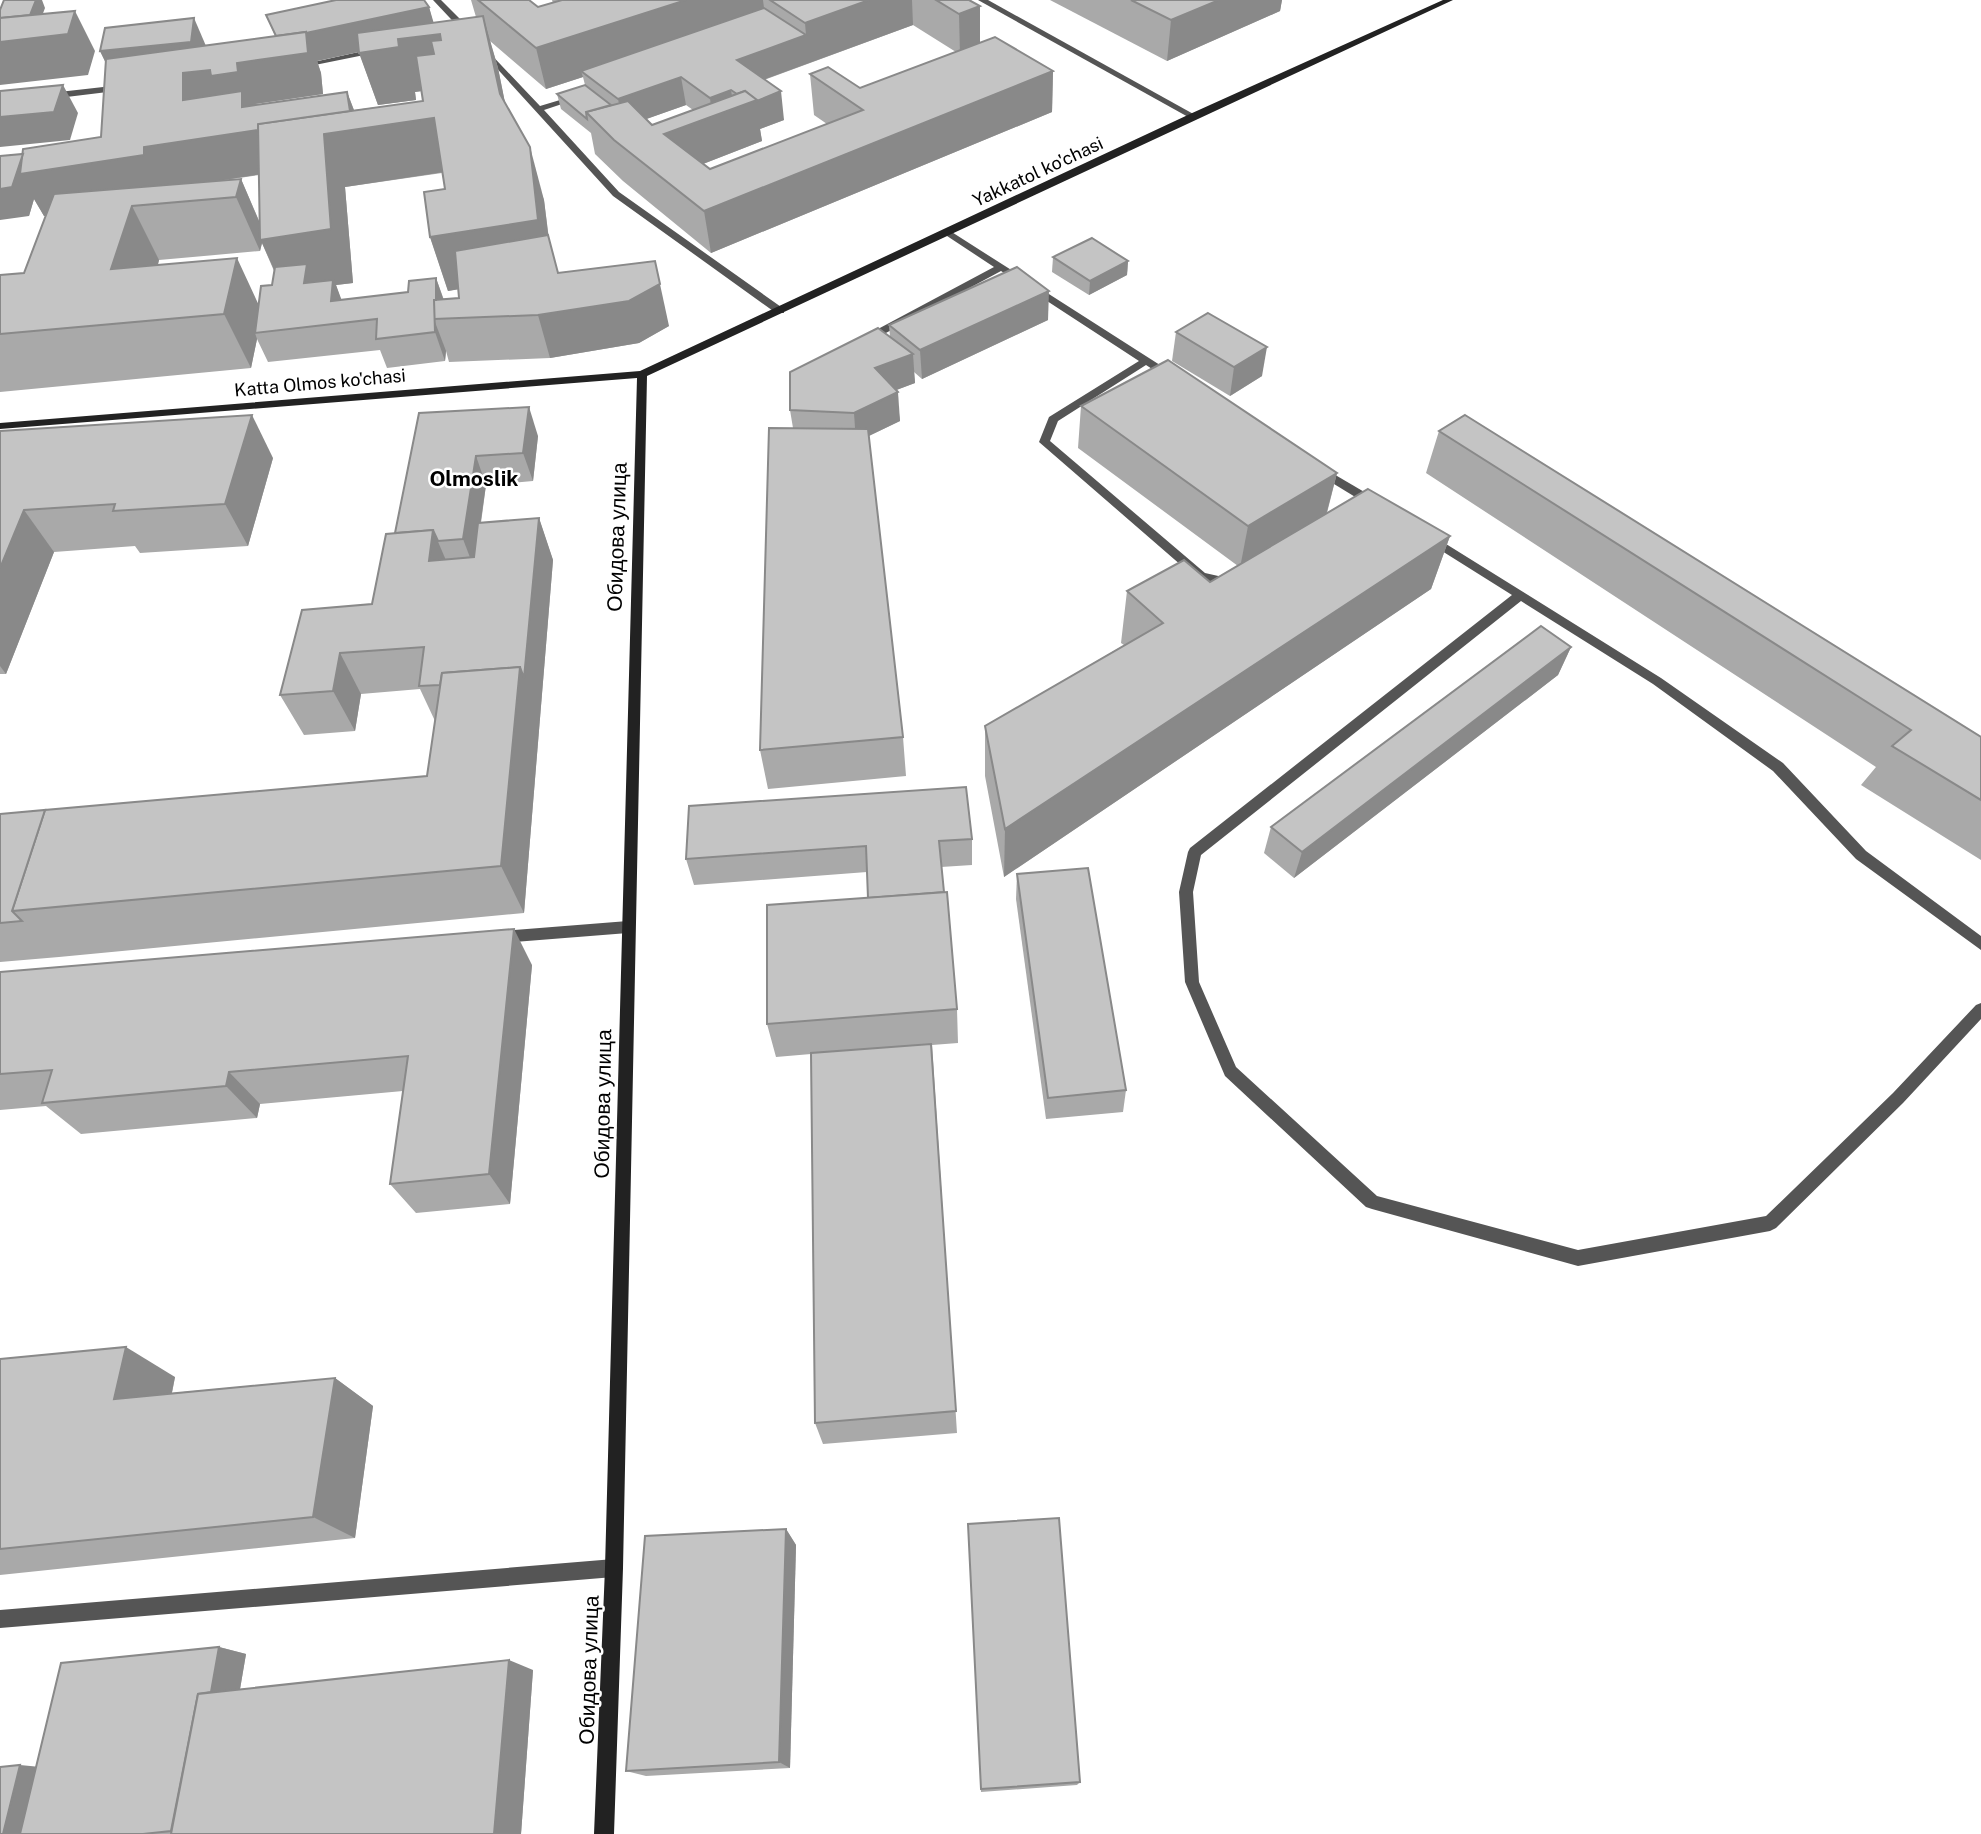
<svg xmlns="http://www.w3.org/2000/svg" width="1981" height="1834" font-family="'Public Sans',sans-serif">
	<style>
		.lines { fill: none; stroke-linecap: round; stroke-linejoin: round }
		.lane { fill: #555; fill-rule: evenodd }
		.street { fill: #555; fill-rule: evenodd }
		.secondary { fill: #222; fill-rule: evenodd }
		.wall { fill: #a9a9a9; fill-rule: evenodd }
		.shaded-wall { fill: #898989 }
		.building { fill: #c4c4c4; stroke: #898989; stroke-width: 2 }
		.labels { text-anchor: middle; stroke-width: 5; stroke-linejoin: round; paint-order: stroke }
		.far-street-label { font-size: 18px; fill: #000; stroke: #fff }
		.far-quarter-label { font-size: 21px; font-weight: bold; fill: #000; stroke: #fff }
		.street-label { font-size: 21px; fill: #000; stroke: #fff }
	</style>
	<rect width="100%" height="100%" fill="#fff"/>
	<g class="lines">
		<g class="lane">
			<path d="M947 229 1174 374V378H1166L1146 365 1058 421 1050 441 1205 573 1236 580V586L1232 587 1197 579 1039 442 1049 417 1139 361 1001 271 871 341H863V337L994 267 944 234 942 232Z"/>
			<path d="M1320 466 1378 500V506H1370L1316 473V467Z"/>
			<path d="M1430 534 1661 678 1783 763 1866 851 1981 936V950L1856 859 1773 771 1653 684 1521 601 1201 855 1193 892 1199 982 1236 1067 1377 1196 1578 1250 1766 1216 1893 1093 1976 1005 1981 1003V1019L1903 1103 1776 1228 1770 1231 1578 1266 1372 1209 1366 1207 1225 1076 1185 982 1179 892 1188 852 1190 848 1512 595 1426 541V535Z"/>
		</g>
		<g class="street">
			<path d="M433 0H441L471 30V34H465Z"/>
			<path d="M978 0H988L1197 116 1190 118Z"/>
			<path d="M484 47 540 106 580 94V98L544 110 619 192 784 309V313H776L613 196 481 51 480 49Z"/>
			<path d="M376 48H379V52L300 68 296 66Z"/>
			<path d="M121 85 124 86V90L50 99 46 96 50 93Z"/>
			<path d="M628 921 633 923 635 927 633 931 628 933 501 943 496 941 494 937 496 933 501 931Z"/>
			<path d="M614 1559 620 1562 623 1568 620 1574 614 1577 0 1628V1610Z"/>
		</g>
		<path class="secondary" d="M1443 0H1453L647 376 623 1568 614 1834H594L605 1568 637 378 0 429V423L640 371 1190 114Z"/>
	</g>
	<g class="wall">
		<path d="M471 0H529L538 7 553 3 552 0H969L980 6V42L1053 71 1052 112 711 253 623 181 595 154 591 133 561 109 557 94 585 85 583 77 546 89 490 41 498 68 505 103 544 200 549 239 558 273 669 326 639 343 550 358 449 362 446 351 445 361 387 368 380 350 268 362 257 339 251 368 0 392V275L24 273 46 216H44L34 199 29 216 23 154 101 137 106 63 100 51 206 46 275 36 266 15 429 7 433 23 476 17ZM913 25 956 52 860 88 810 74 814 115 827 124 710 169 703 164 762 141 760 129 784 120 764 80ZM359 52 378 105 416 100 415 92 422 91 423 101 354 110 347 92 255 105V104L323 94 321 73 317 61ZM686 105 693 110 652 125 646 119ZM442 173 445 189 430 237 448 291 458 289 459 298 444 300 436 278 408 292 341 300 336 285 353 283 345 187ZM259 175 260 223 241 179 219 181ZM262 243 274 271 272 285 259 304 158 265 159 260 260 251Z"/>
		<path d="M1050 0H1282L1280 11 1167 61Z"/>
		<path d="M1053 257 1128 261 1127 275 1089 295 1052 272Z"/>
		<path d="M1048 320 922 379 914 372 915 383 896 390 900 421 869 436 903 737 906 776 768 789 760 750 793 428 790 410 890 337 889 325Z"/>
		<path d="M1176 332 1262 376 1230 396 1172 361Z"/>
		<path d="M1081 406 1337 473 1327 513 1450 536 1431 589 1004 877 985 776V726L1124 645 1121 643 1127 591 1210 582 1238 566 1078 448Z"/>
		<path d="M419 413 538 436 533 481 486 485 481 523 539 518 553 560 524 913 59 957 0 962V814L427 776 435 721 420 689 361 694 355 731 304 735 280 695 372 604 395 533Z"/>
		<path d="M0 431 273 458 248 546 140 553 135 546 54 552 6 674H0Z"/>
		<path d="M1439 431 1981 737V860L1861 785 1876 767 1426 473Z"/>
		<path d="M1571 647 1558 675 1294 878 1264 853 1271 827Z"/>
		<path d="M972 839V865L941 867 957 1009 958 1043 932 1045 957 1433 823 1444 815 1423 811 1054 776 1057 767 1024 868 898 867 872 694 885 686 859Z"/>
		<path d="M1017 874 1126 1090 1123 1112 1046 1119 1016 899Z"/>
		<path d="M532 965 510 1204 416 1213 390 1184 403 1091 260 1104 257 1118 81 1134 46 1106 0 1110V972Z"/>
		<path d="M0 1359 175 1377 172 1393 335 1378 373 1406 355 1538 0 1575Z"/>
		<path d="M968 1524 1080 1782 1077 1785 981 1792Z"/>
		<path d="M786 1529 796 1545 790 1768 646 1776 626 1771Z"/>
		<path d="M219 1647 246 1654 240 1689 533 1670 521 1834H0L36 1767Z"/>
	</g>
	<g class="shaded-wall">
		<path d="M36 0H42L45 8 35 35 28 21Z"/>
		<path d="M686 0H763L765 16 581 71 583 77 546 89 536 48Z"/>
		<path d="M869 0H912L913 25 741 88 737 60 806 35 805 23Z"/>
		<path d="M1219 0H1282L1280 11 1167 61 1171 20Z"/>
		<path d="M980 6V47L960 55 959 14Z"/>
		<path d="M429 7 437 34H440L456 86 415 92 416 100 378 105 359 53 399 43 317 61 321 73 323 94 255 104V113L347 92 361 129 434 118 451 171 345 187 353 283 336 285 345 309 285 294 262 243 260 251 236 197 241 179 264 233 327 164 165 189V197L44 216 34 199 29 216 0 220V189L23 154 144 147 183 100V73L237 63 278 39Z"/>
		<path d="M75 11 95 51 88 75 0 85V42Z"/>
		<path d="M483 16 498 68 514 147 500 94Z"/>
		<path d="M194 18 206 46 114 80 100 51Z"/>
		<path d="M1053 71 1052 112 711 253 704 211Z"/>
		<path d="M681 77 686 105 624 127 618 99Z"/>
		<path d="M63 85 78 113 70 140 0 147V117Z"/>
		<path d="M731 90 734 108 781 91 784 120 760 129 762 141 672 176 664 134 712 116 710 98Z"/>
		<path d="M530 147 544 200 553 274 448 291 430 237Z"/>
		<path d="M132 206 159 260 141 322 111 269Z"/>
		<path d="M237 258 262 312 255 333 257 339 251 368 224 314Z"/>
		<path d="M655 261 669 326 639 343 550 358 538 315Z"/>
		<path d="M1128 261 1127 275 1089 295 1090 281Z"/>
		<path d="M436 278 446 307 435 319Z"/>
		<path d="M1049 291 1048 320 922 379 920 350Z"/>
		<path d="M435 322 446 351 445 361 435 332Z"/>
		<path d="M1267 347 1262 376 1230 396 1234 367Z"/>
		<path d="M913 354 915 383 878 397 875 368Z"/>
		<path d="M898 392 900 421 856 442 854 413Z"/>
		<path d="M529 407 538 436 533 481 523 453Z"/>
		<path d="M252 415 273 458 248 546 225 504Z"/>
		<path d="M476 456 486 485 474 568 463 539Z"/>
		<path d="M1337 473 1326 515 1240 568 1248 526Z"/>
		<path d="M24 510 54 552 6 674 0 666V568Z"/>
		<path d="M539 518 553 560 524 913 501 866 520 667Z"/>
		<path d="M433 530 451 572 429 561Z"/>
		<path d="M1450 536 1431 589 1004 877 1005 829Z"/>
		<path d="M1571 647 1558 675 1294 878 1302 852Z"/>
		<path d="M340 653 361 694 355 731 333 691Z"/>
		<path d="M514 929 532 965 510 1204 489 1174Z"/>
		<path d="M229 1072 260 1104 257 1118 226 1086Z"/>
		<path d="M126 1347 175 1377 165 1426 114 1399Z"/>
		<path d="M335 1378 373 1406 355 1538 313 1517Z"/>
		<path d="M786 1529 796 1545 790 1768 779 1762Z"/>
		<path d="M219 1647 246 1654 216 1830 186 1829Z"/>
		<path d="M509 1660 533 1670 521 1834H494Z"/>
		<path d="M20 1765 71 1770 56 1834H3Z"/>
	</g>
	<g class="building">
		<path d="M4 0H36L30 15 0 18V10Z"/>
		<path d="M336 0H424L429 7 306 33V32L276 36 266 15Z"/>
		<path d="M478 0H529L538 7 562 0H686L536 48Z"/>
		<path d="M770 0H869L805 23Z"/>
		<path d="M936 0H969L980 6 959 14Z"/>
		<path d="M1131 0H1219L1171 20Z"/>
		<path d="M764 8 806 35 737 60 781 91 757 101 745 91 737 94 731 90 710 98 681 77 618 99 581 71Z"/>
		<path d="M75 11 68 34 0 42V18Z"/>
		<path d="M483 16 500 94 530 147 538 220 430 237 424 192 445 189 434 118 324 134 331 229 260 240 258 124 423 101 416 56 434 54 431 41 441 40 440 34 398 39 399 47 359 53 357 33Z"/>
		<path d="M194 18 191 42 100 51 105 28Z"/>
		<path d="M306 32 308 53 237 63 238 72 211 76 210 70 183 73V100L242 91V107L347 92 350 111 258 124V130L144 147V155L20 174 23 149 101 137 106 59Z"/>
		<path d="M995 37 1053 71 704 211 614 140 586 112 628 101 652 125 745 91 757 100 664 134 710 169 863 110 810 74 828 67 860 88Z"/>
		<path d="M63 85 54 112 0 117V91Z"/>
		<path d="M585 85 611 105 586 112 587 119 557 94Z"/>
		<path d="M23 154 12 187 0 189V156Z"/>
		<path d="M241 179 236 197 132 206 111 269 237 258 224 314 0 334V275L24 273 54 194Z"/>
		<path d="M548 235 558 273 655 261 660 284 629 301 538 315 434 319V300L459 298 455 251Z"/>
		<path d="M1092 238 1128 261 1090 281 1053 257Z"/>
		<path d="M307 264 304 283 333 280 331 301 408 292 409 281 436 278V300H434L435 332 376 339 377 319 255 333 261 286 272 285 275 267Z"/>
		<path d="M1017 267 1049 291 920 350 889 325Z"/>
		<path d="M1208 313 1267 347 1234 367 1176 332Z"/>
		<path d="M878 328 913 354 875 368 898 392 854 413 790 410V372Z"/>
		<path d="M1168 360 1337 473 1248 526 1081 406Z"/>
		<path d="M529 407 523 453 476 456 463 539 438 541 433 530 395 533 419 413Z"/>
		<path d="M252 415 225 504 113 511 115 504 24 510 0 568V431Z"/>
		<path d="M1465 415 1981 737V800L1892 746 1911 730 1439 431Z"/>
		<path d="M769 428 868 429 903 737 760 750Z"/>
		<path d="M1368 489 1450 536 1005 829 985 726 1163 623 1127 591 1184 560 1210 582Z"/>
		<path d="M539 518 524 678 520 667 442 673 440 685 419 686 424 647 340 653 333 691 280 695 302 610 372 604 386 534 433 530 429 561 474 557 478 523Z"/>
		<path d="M1541 626 1571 647 1302 852 1271 827Z"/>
		<path d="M520 667 501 866 12 911 45 810 427 776 442 673Z"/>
		<path d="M966 787 972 839 939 841 944 892 868 898 866 846 686 859 689 806Z"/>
		<path d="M45 810 12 911 22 921 0 923V814Z"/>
		<path d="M1088 868 1126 1090 1048 1098 1017 874Z"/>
		<path d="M947 892 957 1009 767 1024V905Z"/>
		<path d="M514 929 489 1174 390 1184 408 1056 229 1072 226 1086 42 1103 52 1070 0 1074V972Z"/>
		<path d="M931 1044 956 1411 815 1423 811 1053Z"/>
		<path d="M126 1347 114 1399 335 1378 313 1517 0 1549V1359Z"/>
		<path d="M1059 1518 1080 1782 981 1789 968 1524Z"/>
		<path d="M786 1529 779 1762 626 1771 645 1536Z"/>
		<path d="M219 1647 211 1692 198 1694 171 1831 143 1834H20L61 1663Z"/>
		<path d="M509 1660 494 1834H171L198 1694Z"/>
		<path d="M20 1765 3 1834H0V1767Z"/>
	</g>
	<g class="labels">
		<g class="far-street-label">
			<text transform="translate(1038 172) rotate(-25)" y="6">Yakkatol ko'chasi</text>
			<text transform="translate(320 383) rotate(-5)" y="6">Katta Olmos ko'chasi</text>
		</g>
		<g class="far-quarter-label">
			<text x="474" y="486">Olmoslik</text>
		</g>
		<g class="street-label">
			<text transform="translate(617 537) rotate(-88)" y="7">Обидова улица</text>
			<text transform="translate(603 1104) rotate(-89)" y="7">Обидова улица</text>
			<text transform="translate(589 1670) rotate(-88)" y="7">Обидова улица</text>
		</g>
	</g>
</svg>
